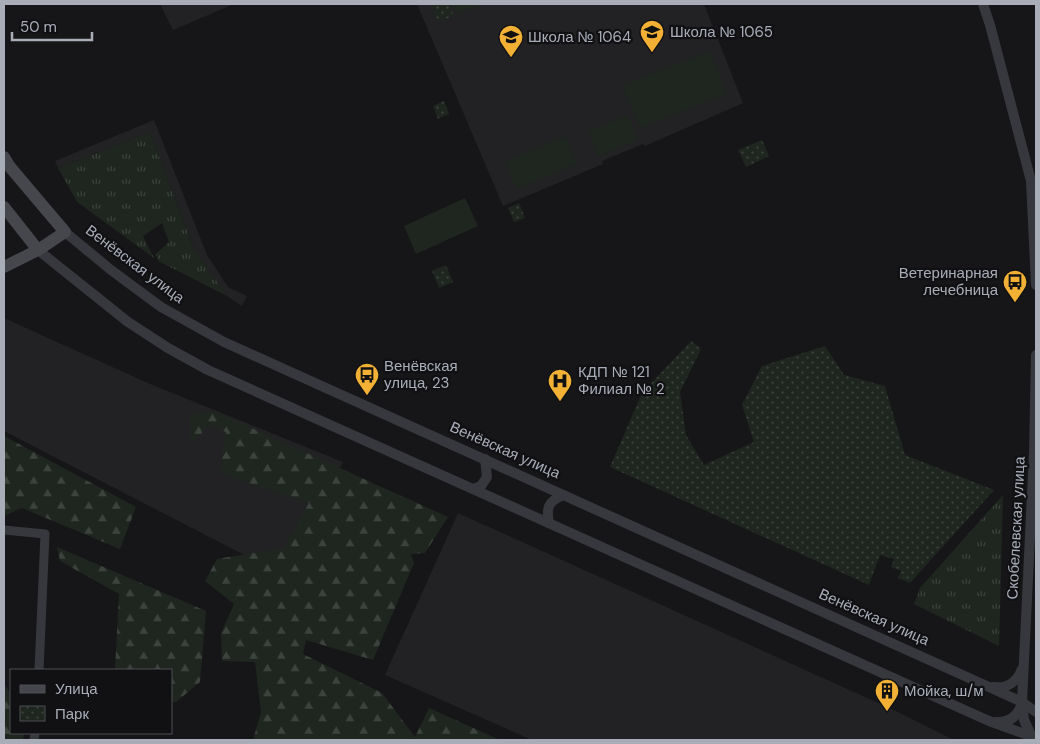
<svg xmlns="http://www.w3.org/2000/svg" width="1040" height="744" font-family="'DM Sans',sans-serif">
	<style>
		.built { fill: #222225 }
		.grass { fill: url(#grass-tufts) }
		.forest { fill: url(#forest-firs) }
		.park { fill: url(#park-dots) }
		.pitch { fill: #1e261f }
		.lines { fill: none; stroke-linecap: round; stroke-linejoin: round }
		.minor { stroke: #37383d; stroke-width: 9 }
		.tertiary { stroke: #37383d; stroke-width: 10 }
		.secondary { stroke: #45474d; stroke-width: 12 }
		.labels { text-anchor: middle; stroke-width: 4.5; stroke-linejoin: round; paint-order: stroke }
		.poi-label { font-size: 15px; fill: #a8adb8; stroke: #111113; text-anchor: start }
		.street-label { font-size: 15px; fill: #a8adb8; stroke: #111113 }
	</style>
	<defs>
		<pattern id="grass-tufts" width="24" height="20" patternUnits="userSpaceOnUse" patternTransform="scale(1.25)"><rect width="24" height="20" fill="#1e261f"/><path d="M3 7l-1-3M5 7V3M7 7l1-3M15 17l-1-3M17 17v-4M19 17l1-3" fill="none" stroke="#3c433d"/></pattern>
		<pattern id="forest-firs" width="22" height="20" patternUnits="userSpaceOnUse" patternTransform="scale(1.25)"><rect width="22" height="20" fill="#1e261f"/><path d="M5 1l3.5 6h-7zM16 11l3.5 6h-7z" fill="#3c433d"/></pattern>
		<pattern id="park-dots" width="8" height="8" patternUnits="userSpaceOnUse" patternTransform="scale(1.25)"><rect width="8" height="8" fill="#1e261f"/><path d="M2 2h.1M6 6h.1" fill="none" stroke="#3c433d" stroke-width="1.8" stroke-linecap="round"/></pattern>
	</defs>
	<rect width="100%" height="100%" fill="#161618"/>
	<g class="built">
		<path d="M160 4H234L173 30Z"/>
		<path d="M417 4H704L743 103 645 146 643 144 602 161 603 164 503 206Z"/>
		<path d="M154 120 207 255 228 287 247 296 242 306 227 296 195 251 150 132 58 168 55 161Z"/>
		<path d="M4 318 150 384 343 462 285 576 4 431Z"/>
		<path d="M458 513 896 711 954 740H532L385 675Z"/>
	</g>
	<g class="grass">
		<path d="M150 132 194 249 227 296 158 261 156 254 169 242 162 223 143 236 154 258 77 202 58 168Z"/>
		<path d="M1003 495 999 646 914 604 920 588Z"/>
	</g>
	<g class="forest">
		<path d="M216 412 448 517 425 553 411 554 414 563 373 660 306 640 303 654 382 693 415 737 429 708 500 740H253L261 712 255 662 222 661 221 633 234 604 205 581 217 559 284 548 309 503 220 473 226 432 209 425 191 445 190 413Z"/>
		<path d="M4 436 136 507 120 549 22 508 4 516Z"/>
		<path d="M57 547 206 611 200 682 176 702H171V670H115L119 594 60 561Z"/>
		<path d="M4 684 11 694V733H24L23 740H4Z"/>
	</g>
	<g class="park">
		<path d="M431 4H449L454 16 438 22Z"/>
		<path d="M444 101 449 114 438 119 433 106Z"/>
		<path d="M762 140 769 156 746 167 738 150Z"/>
		<path d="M519 203 525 218 514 222 508 208Z"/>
		<path d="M446 265 453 282 439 288 432 271Z"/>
		<path d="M691 341 701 349 680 392 686 435 704 465 754 442 742 405 762 366 825 346 844 375 885 386 905 455 994 490 910 583 898 578 901 571 891 567 894 559 880 555 869 585 610 467 642 393Z"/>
	</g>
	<g class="pitch">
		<path d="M452 4H483L456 14Z"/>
		<path d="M710 51 727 94 640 128 622 85Z"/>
		<path d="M628 115 638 140 598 156 588 131Z"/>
		<path d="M565 136 577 164 516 189 505 161Z"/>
		<path d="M465 198 478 226 416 254 404 226Z"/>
	</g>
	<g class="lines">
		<g class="minor">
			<path d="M4 530 45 534 39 670"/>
			<path d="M34 740 35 733"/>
		</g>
		<g class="tertiary">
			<path d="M983 4 990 25 1031 181 1036 285"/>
			<path d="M65 232 111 270 161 307 224 342 989 687 1022 702 1036 712"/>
			<path d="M38 250 128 322 168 348 208 370 989 721 1036 738"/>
			<path d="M473 489 481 486 487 477 485 459"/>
			<path d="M549 523C546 507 548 502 563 495"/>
			<path d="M993 687C1007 689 1017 682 1022 669"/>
			<path d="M996 722C1010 723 1018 716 1022 703"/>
			<path d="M1032 737 1024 720 1022 702 1034 453 1036 355"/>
		</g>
		<g class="secondary">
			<path d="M4 157 10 167 65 232 38 250 4 267"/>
			<path d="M4 207 38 250"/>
		</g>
	</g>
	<defs>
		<symbol id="school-pin" viewBox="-11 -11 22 30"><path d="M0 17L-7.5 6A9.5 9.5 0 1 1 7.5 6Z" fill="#f2b134" stroke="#111113"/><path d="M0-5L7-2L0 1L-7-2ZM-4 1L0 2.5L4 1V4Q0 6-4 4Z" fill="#111"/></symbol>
		<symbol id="bus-pin" viewBox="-11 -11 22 30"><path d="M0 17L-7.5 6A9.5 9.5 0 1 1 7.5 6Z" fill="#f2b134" stroke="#111113"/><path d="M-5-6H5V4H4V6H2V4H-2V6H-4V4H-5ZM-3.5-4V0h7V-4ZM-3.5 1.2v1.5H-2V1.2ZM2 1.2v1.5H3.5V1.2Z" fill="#111"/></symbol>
		<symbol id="hospital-pin" viewBox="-11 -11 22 30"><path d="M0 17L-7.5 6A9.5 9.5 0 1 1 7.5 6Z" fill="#f2b134" stroke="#111113"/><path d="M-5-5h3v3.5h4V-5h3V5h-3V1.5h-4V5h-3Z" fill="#111"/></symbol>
		<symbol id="building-pin" viewBox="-11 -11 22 30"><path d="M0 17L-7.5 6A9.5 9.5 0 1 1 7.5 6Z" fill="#f2b134" stroke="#111113"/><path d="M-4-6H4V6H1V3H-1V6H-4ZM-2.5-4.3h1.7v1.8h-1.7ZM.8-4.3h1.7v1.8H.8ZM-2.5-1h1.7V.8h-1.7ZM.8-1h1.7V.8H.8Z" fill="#111"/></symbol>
	</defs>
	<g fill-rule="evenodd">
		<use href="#school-pin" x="638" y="18" width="28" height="38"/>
		<use href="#school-pin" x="497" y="23" width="28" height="38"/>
		<use href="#bus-pin" x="1001" y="268" width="28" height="38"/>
		<use href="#bus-pin" x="353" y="361" width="28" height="38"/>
		<use href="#hospital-pin" x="546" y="367" width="28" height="38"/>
		<use href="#building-pin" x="873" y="677" width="28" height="38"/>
	</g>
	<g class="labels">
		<g class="poi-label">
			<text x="670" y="37">Школа № 1065</text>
			<text x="528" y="42">Школа № 1064</text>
			<text x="998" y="278" text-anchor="end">Ветеринарная<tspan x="998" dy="17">лечебница</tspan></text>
			<text x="384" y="371">Венёвская<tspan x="384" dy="17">улица, 23</tspan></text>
			<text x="578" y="377">КДП № 121<tspan x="578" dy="17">Филиал № 2</tspan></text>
			<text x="904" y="696">Мойка, ш/м</text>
		</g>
		<g class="street-label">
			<text transform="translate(135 264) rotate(37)" y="5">Венёвская улица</text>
			<text transform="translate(505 450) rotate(24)" y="5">Венёвская улица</text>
			<text transform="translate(1016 528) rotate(-87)" y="5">Скобелевская улица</text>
			<text transform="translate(874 617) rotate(24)" y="5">Венёвская улица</text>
		</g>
	</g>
	<rect width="1040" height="744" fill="none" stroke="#a8adb8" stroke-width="10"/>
	<rect x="10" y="669" width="162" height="65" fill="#111113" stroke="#4d4f55"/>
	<rect x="20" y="685" width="25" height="8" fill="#45474d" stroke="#4d4f55"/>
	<text x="55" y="694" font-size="15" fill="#a8adb8">Улица</text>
	<rect x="20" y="706" width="25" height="15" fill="url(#park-dots)" stroke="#4d4f55"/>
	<text x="55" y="719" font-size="15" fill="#a8adb8">Парк</text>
	<path d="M12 32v8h80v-8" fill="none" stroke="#a8adb8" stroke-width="2.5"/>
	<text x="20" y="32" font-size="15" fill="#a8adb8" stroke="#111113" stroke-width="4" paint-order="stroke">50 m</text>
</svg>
